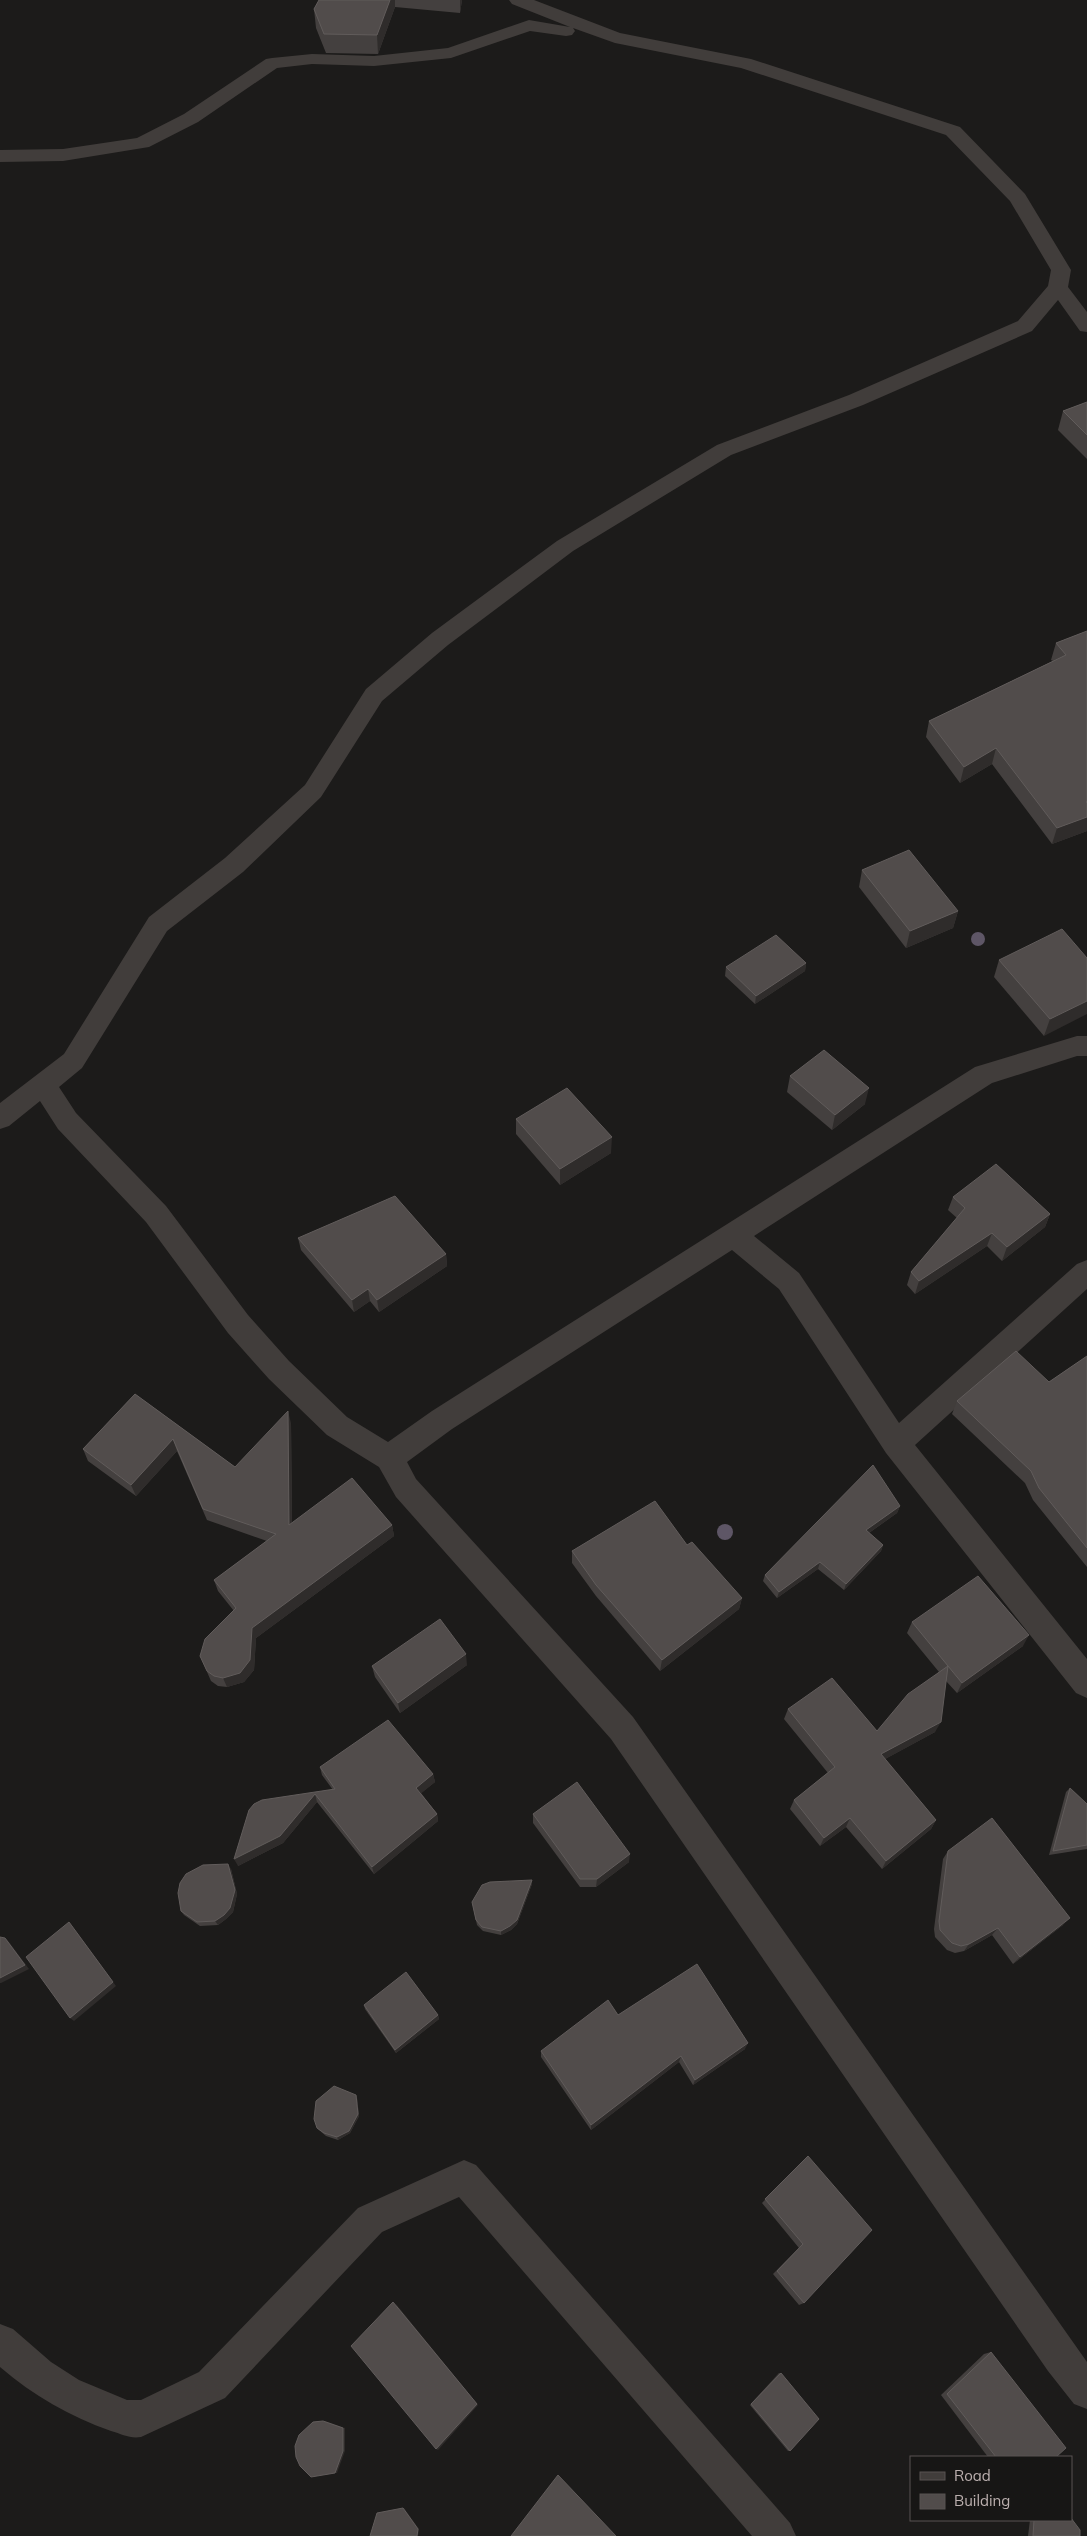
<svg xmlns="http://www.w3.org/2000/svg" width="1087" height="2536" font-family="Mulish,sans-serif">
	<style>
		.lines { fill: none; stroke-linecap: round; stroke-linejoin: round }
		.street { fill: #413d3b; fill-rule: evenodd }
		.tree { fill: #5e5666 }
		.wall { fill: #44403f }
		.shaded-wall { fill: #2f2c2b }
		.building { fill: #514c4b; stroke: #615c5b }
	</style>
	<rect width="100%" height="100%" fill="#1c1b1a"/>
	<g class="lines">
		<g class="street">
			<path d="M509 0H534L620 33 751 59 960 127 1025 194 1071 270 1068 287 1087 312V332L1080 331 1058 300 1032 331 863 405 731 455 573 551 448 645 382 701 321 797 243 872 167 931 82 1068 59 1087 76 1113 166 1206 248 1315 289 1361 347 1417 388 1442 432 1411 975 1067 1077 1036H1087V1056H1077L992 1083 754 1236 799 1273 899 1423 1077 1264 1087 1260V1289L915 1445 1087 1659V1698L1076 1693 886 1453 779 1289 732 1250 452 1429 407 1462 416 1479 633 1717 1087 2362V2409L1074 2404 1048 2371 611 1739 396 1497 379 1467 327 1435 269 1379 228 1333 146 1222 58 1129 40 1101 9 1126 0 1129V1103L64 1054 149 917 225 858 305 785 366 689 432 633 557 541 717 445 849 395 1018 321 1048 286 1051 270 1010 201 946 135 741 68 615 43 573 28 575 31 572 35 566 36 530 31 451 58 374 66 312 64 277 68 198 122 149 147 63 161 0 162V150L63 149 137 138 184 114 266 59 272 58 312 54 374 56 448 48 529 20 570 27 512 4Z"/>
			<path d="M464 2160 476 2165 790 2523 796 2536H752L459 2197 382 2232 225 2398 141 2437C130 2439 122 2434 111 2431 69 2416 34 2396 0 2367V2324L13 2329 51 2362 79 2380 127 2400H141L199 2372 358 2208Z"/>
		</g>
	</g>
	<g class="tree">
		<circle cx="978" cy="939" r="7"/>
		<circle cx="725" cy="1532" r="8"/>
	</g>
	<g class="wall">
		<path d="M319 0H462L460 13 395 7 378 54 326 53 316 28 314 9Z"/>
		<path d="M1087 402V459L1058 430 1063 411Z"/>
		<path d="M1087 631V831L1052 844 992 764 960 783 926 737 929 721 1053 661 1051 660 1056 643Z"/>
		<path d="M862 870 958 911 953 928 906 948 859 887Z"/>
		<path d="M1087 958 1044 1036 994 977 999 960Z"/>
		<path d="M806 963 805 971 755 1004 725 976 726 967Z"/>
		<path d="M790 1076 865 1104 832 1130 787 1092Z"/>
		<path d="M516 1119 611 1153 560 1185 516 1134Z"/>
		<path d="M953 1197 1050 1214 1045 1227 1002 1261 987 1246 915 1294 907 1285 911 1272 957 1218 948 1210Z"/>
		<path d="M298 1238 446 1254 447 1266 379 1312 370 1301 354 1312 301 1250Z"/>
		<path d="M1087 1356V1567L1033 1500 1025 1483 952 1414 957 1401 1049 1382Z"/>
		<path d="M135 1394 235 1467 291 1423 292 1523 392 1525 394 1536 256 1638 254 1670 244 1682 227 1687 218 1686 211 1681 200 1656 234 1611 218 1591 214 1580 267 1541 207 1520 177 1451 136 1496 88 1461 83 1449Z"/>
		<path d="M900 1506 897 1513 869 1533 883 1545 881 1551 844 1590 818 1569 777 1598 763 1581 765 1575Z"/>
		<path d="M687 1545 742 1598 739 1609 660 1671 596 1596 572 1563V1551Z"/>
		<path d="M912 1622 1023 1646 957 1693 946 1681 935 1732 885 1759 936 1820 931 1829 882 1869 846 1827 820 1846 790 1809 794 1800 828 1773 784 1719 788 1709 877 1731 939 1672 907 1633Z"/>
		<path d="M467 1665 400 1713 375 1677 372 1666Z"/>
		<path d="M320 1767 433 1774 435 1782 421 1793 437 1814 438 1821 374 1874 317 1802 283 1843 238 1866 249 1810 333 1790 322 1775Z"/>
		<path d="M1070 1788 1087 1804V1849L1049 1855 1066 1792Z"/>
		<path d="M533 1814 629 1862 596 1887H580L533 1823Z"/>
		<path d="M948 1851 1063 1925 1013 1964 992 1935 964 1951 955 1953 947 1950 935 1937 934 1929 943 1859Z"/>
		<path d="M231 1869 237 1894 233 1912 226 1919 218 1925 200 1926 184 1915 181 1911Z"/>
		<path d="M532 1880V1884L517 1924 511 1930 501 1935 483 1931 477 1925 472 1902Z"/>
		<path d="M364 2005 438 2015 439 2019 396 2053 365 2009Z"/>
		<path d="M618 2015 745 2049 693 2085 679 2062 591 2130 541 2057V2051Z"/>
		<path d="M356 2095 357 2098 359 2116 350 2133 338 2140 326 2136 319 2130 317 2128Z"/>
		<path d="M808 2156 804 2303 799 2305 773 2274 799 2248 762 2203Z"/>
		<path d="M991 2352 1056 2457H988L941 2395 984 2354Z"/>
		<path d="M779 2373H781L790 2451H788L750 2405Z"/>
		<path d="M1030 2520H1071L1080 2536H1028Z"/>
	</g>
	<g class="shaded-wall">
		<path d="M390 0H395V7L378 54 377 35Z"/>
		<path d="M460 0H462L460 13Z"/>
		<path d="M996 748 992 764 960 783 964 767Z"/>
		<path d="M1087 817V831L1052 844 1057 828Z"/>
		<path d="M958 911 953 928 906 948 910 931Z"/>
		<path d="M806 963 805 971 755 1004 756 996Z"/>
		<path d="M1087 1001V1014L1044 1036 1050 1019Z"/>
		<path d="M869 1088 865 1104 832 1130 835 1115Z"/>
		<path d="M612 1137 611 1153 560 1185V1169Z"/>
		<path d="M1050 1214 1045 1227 1002 1261 1007 1247Z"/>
		<path d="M992 1233 987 1246 915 1294 919 1281Z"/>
		<path d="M446 1254 447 1266 379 1312 377 1300Z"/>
		<path d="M368 1289 370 1301 354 1312 352 1300Z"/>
		<path d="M288 1411 291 1423 292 1536 289 1525Z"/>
		<path d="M173 1439 177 1451 136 1496 131 1485Z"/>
		<path d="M900 1506 897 1513 863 1537 866 1530Z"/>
		<path d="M392 1525 394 1536 256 1638 254 1670 244 1682 227 1687 223 1678 252 1628Z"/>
		<path d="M883 1545 881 1551 844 1590 846 1584Z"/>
		<path d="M820 1562 818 1569 777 1598 779 1592Z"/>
		<path d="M742 1598 739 1609 660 1671 662 1660Z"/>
		<path d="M1029 1635 1023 1646 957 1693 962 1683Z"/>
		<path d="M466 1654 467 1665 400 1713 398 1703Z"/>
		<path d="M941 1722 935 1732 876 1764 881 1754Z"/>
		<path d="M433 1774 435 1782 418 1796 416 1788Z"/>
		<path d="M315 1794 317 1802 283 1843 238 1866 234 1859Z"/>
		<path d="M437 1814 438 1821 374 1874 372 1867Z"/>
		<path d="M850 1818 846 1827 820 1846 824 1838Z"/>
		<path d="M936 1820 931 1829 882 1869 886 1861Z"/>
		<path d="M630 1854 629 1862 596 1887 597 1879Z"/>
		<path d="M228 1864 231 1869 237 1894 233 1912 226 1919 218 1925 215 1921Z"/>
		<path d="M532 1880V1884L517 1924 511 1930 501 1935V1931Z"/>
		<path d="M1070 1918 1063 1925 1013 1964 1020 1957Z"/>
		<path d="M69 1922 116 1986 74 2021 70 2018Z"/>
		<path d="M998 1928 992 1935 964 1951 969 1944Z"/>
		<path d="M5 1938 9 1942 29 1969 1 1983H0V1978Z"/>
		<path d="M438 2015 439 2019 396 2053 395 2050Z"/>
		<path d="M748 2043 745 2049 693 2085 695 2080Z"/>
		<path d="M681 2056 679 2062 591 2130V2125Z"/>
		<path d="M356 2095 357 2098 359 2116 350 2133 338 2140 337 2137Z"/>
		<path d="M396 2304 478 2405 438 2450 436 2449Z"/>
		<path d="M325 2421 345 2428V2451L337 2473H335Z"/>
		<path d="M403 2508H404L419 2529 418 2536H417Z"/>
	</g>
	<g class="building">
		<path d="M319 0H390L377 35 324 34 314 9Z"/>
		<path d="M1087 402V435L1063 411Z"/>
		<path d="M1087 631V801L1086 802 1087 803V817L1057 828 996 748 964 767 929 721 1066 655 1056 643Z"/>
		<path d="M909 850 958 911 910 931 862 870Z"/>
		<path d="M1062 929 1087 958V1001L1050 1019 999 960Z"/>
		<path d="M776 935 806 963 756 996 726 967Z"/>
		<path d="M824 1050 869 1088 835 1115 790 1076Z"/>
		<path d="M567 1088 612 1137 560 1169 516 1119Z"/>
		<path d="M996 1164 1050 1214 1007 1247 992 1233 919 1281 911 1272 965 1208 953 1197Z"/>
		<path d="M395 1196 446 1254 377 1300 368 1289 352 1300 298 1238Z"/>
		<path d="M1016 1351 1049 1382 1087 1356V1548L1039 1488 1031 1471 957 1401Z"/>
		<path d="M135 1394 235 1467 288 1411 289 1525 352 1478 392 1525 252 1628 250 1660 240 1673 223 1678 214 1676 207 1671 200 1656 205 1639 236 1608 214 1580 276 1534 203 1509 173 1439 131 1485 83 1449Z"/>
		<path d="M873 1465 900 1506 866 1530 883 1545 846 1584 820 1562 779 1592 765 1575Z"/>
		<path d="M655 1501 687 1545 692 1542 742 1598 662 1660 596 1585 572 1551Z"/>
		<path d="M978 1576 1029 1635 962 1683 948 1666 941 1722 881 1754 936 1820 886 1861 850 1818 824 1838 794 1800 835 1767 788 1709 832 1678 877 1731 908 1694 948 1666 912 1622Z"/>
		<path d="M440 1619 466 1654 398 1703 372 1666Z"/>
		<path d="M388 1720 433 1774 416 1788 437 1814 372 1867 315 1794 280 1836 234 1859 249 1810 254 1804 262 1800 335 1789 320 1767Z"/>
		<path d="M577 1782 630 1854 597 1879H580L533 1814Z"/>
		<path d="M1070 1788 1087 1804V1845L1053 1851Z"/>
		<path d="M992 1818 1070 1918 1020 1957 998 1928 969 1944 961 1946 952 1943 940 1930 939 1921 948 1851Z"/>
		<path d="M228 1864 235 1890 230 1908 224 1915 215 1921 197 1922 181 1911 178 1893 180 1883 186 1874 203 1865Z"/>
		<path d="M532 1880 517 1920 510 1926 501 1931 482 1927 476 1920 472 1902 482 1885 490 1882Z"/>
		<path d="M69 1922 113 1982 70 2018 26 1957Z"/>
		<path d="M0 1937 5 1938 25 1965 0 1978Z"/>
		<path d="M697 1964 748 2043 695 2080 681 2056 591 2125 541 2051 608 2000 618 2015Z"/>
		<path d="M406 1972 438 2015 395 2050 364 2005Z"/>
		<path d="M334 2086 356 2095 358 2114 349 2131 337 2137 324 2133 317 2128 314 2119 316 2101Z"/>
		<path d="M808 2156 872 2230 804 2303 777 2271 803 2244 765 2199Z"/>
		<path d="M393 2302 477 2404 436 2449 351 2346Z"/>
		<path d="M991 2352 1066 2448 1056 2457H996L947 2394Z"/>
		<path d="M781 2373 819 2419 790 2451 751 2404Z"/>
		<path d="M323 2421 343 2428V2451L335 2473 311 2477 300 2466 296 2457 295 2446 299 2435 313 2422Z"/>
		<path d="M558 2475 616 2536H511Z"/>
		<path d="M403 2508 418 2529 417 2536H370L377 2513Z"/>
		<path d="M1071 2518 1080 2530V2536H1033L1034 2520H1071Z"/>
	</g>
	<rect x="910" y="2456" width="162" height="65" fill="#171615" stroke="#595352"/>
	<rect x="920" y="2472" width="25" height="8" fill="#413d3b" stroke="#595352"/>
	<text x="954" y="2481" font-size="15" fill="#bbafae">Road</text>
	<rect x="920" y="2494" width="25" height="15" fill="#514c4b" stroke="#595352"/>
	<text x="954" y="2506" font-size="15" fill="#bbafae">Building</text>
</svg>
